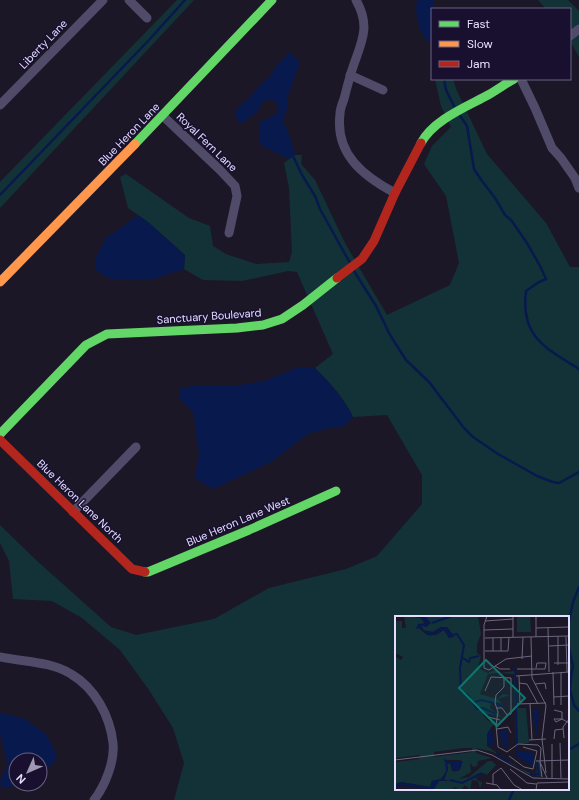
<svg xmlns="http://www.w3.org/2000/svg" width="579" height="800" font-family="'DM Sans',sans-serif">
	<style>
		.green { fill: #133237; fill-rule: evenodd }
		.water { fill: #08194d }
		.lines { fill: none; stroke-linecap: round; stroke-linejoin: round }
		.stream { stroke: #08194d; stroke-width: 2.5 }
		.street { stroke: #504b68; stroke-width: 9 }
		.fast { stroke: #63d668; stroke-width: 9 }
		.slow { stroke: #ff974d; stroke-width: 9 }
		.jam { stroke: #b3261e; stroke-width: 9 }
		.labels { text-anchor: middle; stroke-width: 3; stroke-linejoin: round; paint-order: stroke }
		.street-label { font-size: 11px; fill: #e4ddff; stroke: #18102e }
		.inset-river { fill: none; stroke: #08194d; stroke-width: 2 }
		.inset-road { fill: none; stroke: #6c667d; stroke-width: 1 }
		.view { fill: #0f766e; fill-opacity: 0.15; stroke: #0f766e; stroke-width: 2 }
		.inset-edge { fill: none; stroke: #e4ddff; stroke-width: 2 }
	</style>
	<rect width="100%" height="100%" fill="#1c1727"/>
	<g class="green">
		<path d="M177 0H194L0 208V182Z"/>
		<path d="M538 0H568L579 11V57L570 41V9H546Z"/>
		<path d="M435 79H453L457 91 487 154 546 223 570 267H579V800H174L184 763 173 728 149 690 120 650 82 618 52 601 13 599 9 561 0 543V525L36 560 111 627 136 635 214 619 269 588 346 569 377 556 422 504V475L387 415 353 417C344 398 330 383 315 368L333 354 297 272 288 271 242 281 203 280 184 269 185 255 148 222 128 208 120 177 126 174 189 218 210 226 213 246 226 254 256 264 289 262 292 252 289 188 284 163 295 155H302L301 164 315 180 346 245 387 315 450 285 459 263 446 196 424 164 432 146 451 127 441 106ZM396 617H568V789H396Z"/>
	</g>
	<g class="water">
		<path d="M417 0H433V9H432V40L427 41 420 30 417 17 416 10Z"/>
		<path d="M290 52 300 62 287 98 288 106 283 121 290 137 295 155 289 159 262 146 259 142 260 133 259 123 278 113C278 106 277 103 272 99L263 101 257 112 242 123 238 122 235 112 237 109 250 97 264 81 271 75 276 66Z"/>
		<path d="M137 215 148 222 185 255 184 269 153 279 126 280 108 278 96 270 95 259 106 238 124 226Z"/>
		<path d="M299 367 315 368C330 383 344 398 353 417L345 426 325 429 308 434 271 462 213 489 196 479 195 476 199 454 194 418 192 411 180 399 179 389 196 385 233 386 264 381Z"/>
		<path d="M3 713 25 719 47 735 57 756 55 761 40 778V760H16V784H19L8 788H3L0 784 1 778 8 766 0 733V714Z"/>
	</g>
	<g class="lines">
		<g class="stream">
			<path d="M444 79 446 90 455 108"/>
			<path d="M459 114 467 126 474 169 482 181 495 198 505 215 511 220 527 243 540 266 546 279 539 282 526 291C520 337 546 348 579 369"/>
			<path d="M293 156 302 175 315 196 320 209 350 263"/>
			<path d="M0 195 149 40 185 0"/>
			<path d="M354 271 376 306 390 335 406 360 429 382 464 428 473 437 498 454 537 476 553 482 559 483 579 472"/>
			<path d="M568 626 573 602 579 587"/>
			<path d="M568 644 573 666 571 677 570 690 574 705 579 711"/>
			<path d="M568 750 579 744"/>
			<path d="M509 800 514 789"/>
		</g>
		<g class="street">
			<path d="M129 0 147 18"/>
			<path d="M356 0C370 25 363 39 354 64 350 75 347 87 344 99 342 104 340 109 340 114 335 154 363 176 395 193"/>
			<path d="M570 36 579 29"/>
			<path d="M350 75 383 90"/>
			<path d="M521 79 535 108 552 148 561 158 575 178 579 188"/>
			<path d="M0 105 103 0"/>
			<path d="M163 116 220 170 235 186 237 196 229 233"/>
			<path d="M73 512 136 447"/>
			<path d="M0 657C23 662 50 661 71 674 95 688 110 716 113 743 115 761 105 786 94 800"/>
		</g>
		<g class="fast">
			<path d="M421 143C433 120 466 107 488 95 497 90 505 84 514 79"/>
			<path d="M135 144 272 0"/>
			<path d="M0 434 86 345 107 334 237 328 263 325 282 319 303 305 337 278"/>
			<path d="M145 572H148L249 530 336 491"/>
		</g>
		<path class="slow" d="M0 282 135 144"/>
		<g class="jam">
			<path d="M337 278 362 259 374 241 395 193 421 143"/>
			<path d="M0 440 132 569 145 572"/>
		</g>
	</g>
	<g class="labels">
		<g class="street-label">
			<text transform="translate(43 44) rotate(-46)" y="4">Liberty Lane</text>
			<text transform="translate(129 134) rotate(-46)" y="4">Blue Heron Lane</text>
			<text transform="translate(207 142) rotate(44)" y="4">Royal Fern Lane</text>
			<text transform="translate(209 316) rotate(-4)" y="4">Sanctuary Boulevard</text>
			<text transform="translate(80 501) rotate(44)" y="4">Blue Heron Lane North</text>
			<text transform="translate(238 521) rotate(-23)" y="4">Blue Heron Lane West</text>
		</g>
	</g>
	<g transform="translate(395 616)">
		<rect width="174" height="174" fill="#1c1727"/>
		<path d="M9 0 26 2 30 8H24L21 13 24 12 32 19H41L49 14 54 22 59 20 52 11H46L38 16 28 14 26 9 31 11 36 7 30 0H83L86 18 82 28V37L86 40 83 52 93 57 100 54 104 57 120 55 121 92H131L134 127 121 128 119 58 101 57 93 58 85 78 102 83 108 78 115 79 103 83 108 89 96 86 95 92 107 101 90 97 88 99 93 105 107 108 97 110 92 118V130L124 152 138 158 142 156 141 145H144L147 160 133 158 98 136 81 132V137L97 142 83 145 82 150 78 151 75 146 76 156 64 163 74 161 93 145H97L101 149 92 159 89 157 80 162 87 167 85 172 83 165 77 164 75 174 70 169 66 174 59 171 57 174H38L44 165H57L49 164 53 153 52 148 55 147 57 155H63L66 152V144H50L51 156 46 163 37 165 35 171 6 166 0 168V40L6 44 8 41 0 37V8L2 5H7V12H11ZM68 132H77V136L39 141V136ZM25 139 24 143 1 146V142ZM122 0H135L136 16H122Z" fill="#133237" fill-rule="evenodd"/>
		<path d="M22 0H30L36 7 31 11 26 9 29 15 38 16 46 11H52L59 21 54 22 49 14 35 20 24 12 21 13 23 8 31 7ZM141 92 144 97 142 121 139 106 138 93ZM97 112 99 130H92V118ZM108 114 112 115 113 131 104 130 108 128V124L105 123 107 119 104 117ZM122 131 124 135 139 137V148L136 149 121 140ZM51 141V144L52 145H68L65 153 59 156 55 147 52 148 53 153 49 164H58L44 165 38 174 5 169 0 172V168L6 166 35 171 37 165 46 163 51 156V146L47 143 50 144Z" fill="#08194d"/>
		<path class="inset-river" d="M37 7 57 0M57 19 62 18 69 29 65 52 66 75 73 79 82 93 88 92 101 98M68 42 74 46 75 42 84 40M120 49 122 131M79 89 80 86 86 84 108 89M101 137 115 147M135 158H144L142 146M55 164 67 167 87 157"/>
		<path class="inset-road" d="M92 0 89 9V52L94 54 111 43 137 40M118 0V21M141 0V21M90 5 118 3M141 12 174 11M153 12 154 56M89 14 118 13M136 21 137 62 151 89 147 123 151 157M163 21V49M171 21 172 56M90 22 174 20M98 22V35M106 22V35M154 30 174 29M90 35H113L114 21M127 43 128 21M159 47H174M100 50 105 53H115M122 53H150L151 47H142L141 52M158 56 159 89M166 56V89M121 60 174 56M124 60 125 88M109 61V71L101 79 100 87 103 96 101 109 103 131 112 136 123 128 143 129 146 132 145 146M124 67 132 68 143 88M140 68 150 67 151 73M90 75 96 61 116 62V98L112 99 107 92H102M159 81 174 80M122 88 151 87M135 88 137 124M159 94 167 96V103M93 101 105 104M167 103 161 106 159 103H167L174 107M102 113 113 111 116 117M169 122 168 111 174 103M159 123 160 114 168 113M134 124 151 123M165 127 166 162M157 128V162M114 140 129 151 138 153 142 135 128 131M0 144 82 134 97 139 138 162 174 163M141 145 174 144M115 153 132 167 141 168M147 161 145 146 152 162M91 167 102 169 106 174M98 168V158L106 152 119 169 128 174M141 174 142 167 174 166"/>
		<path class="view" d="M91 44 130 82 102 110 64 72Z"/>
		<rect width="174" height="174" class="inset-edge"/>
	</g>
	<rect x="431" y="8" width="140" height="72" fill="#18102e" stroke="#6a6282"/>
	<rect x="439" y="21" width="20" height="6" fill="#63d668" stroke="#6a6282"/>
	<text x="467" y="28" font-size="12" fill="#e4ddff">Fast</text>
	<rect x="439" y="41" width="20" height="6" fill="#ff974d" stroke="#6a6282"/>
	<text x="467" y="48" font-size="12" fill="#e4ddff">Slow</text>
	<rect x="439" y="61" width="20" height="6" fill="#b3261e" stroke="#6a6282"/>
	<text x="467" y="68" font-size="12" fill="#e4ddff">Jam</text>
	<g transform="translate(28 772) rotate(225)"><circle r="19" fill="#18102e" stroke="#6a6282"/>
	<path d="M0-3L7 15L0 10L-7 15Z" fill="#9e98b3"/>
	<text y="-6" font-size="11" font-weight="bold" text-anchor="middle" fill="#e4ddff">N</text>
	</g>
</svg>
